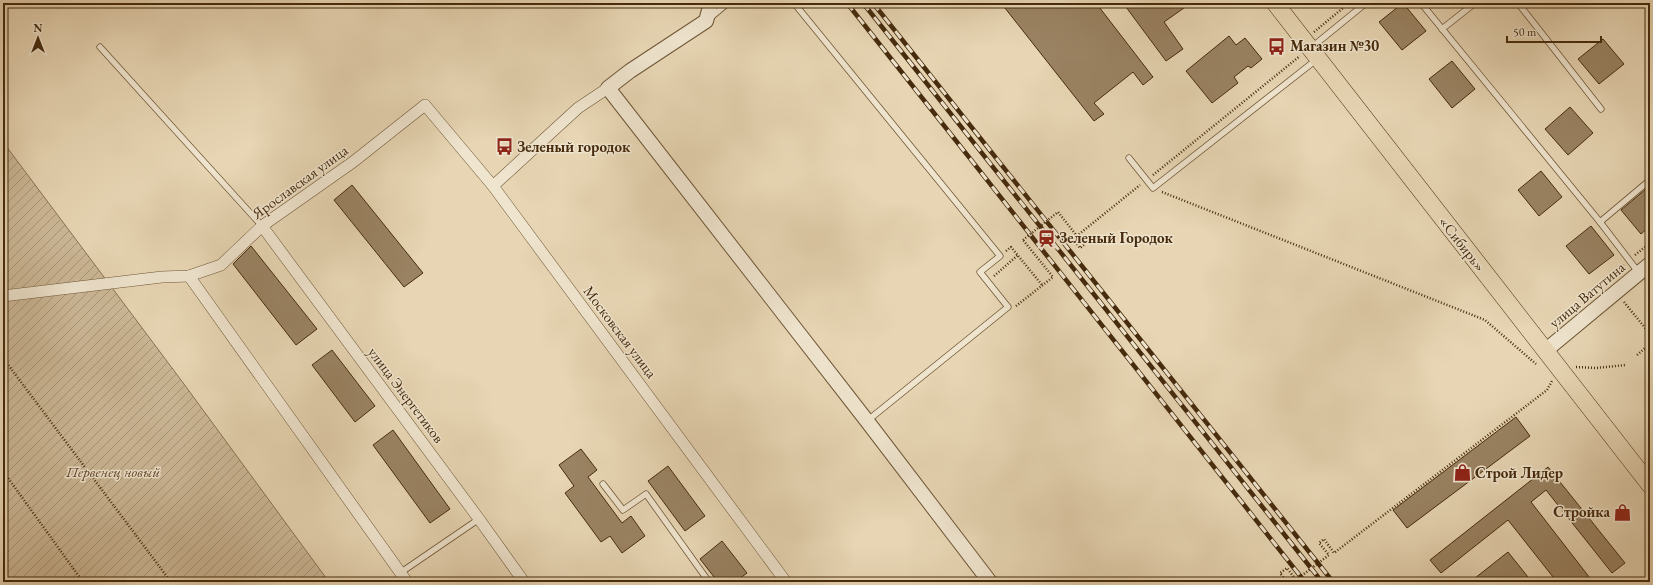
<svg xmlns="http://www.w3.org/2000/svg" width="1653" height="585" font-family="'EB Garamond',serif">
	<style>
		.garden { fill: url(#garden-furrows); stroke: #897252 }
		.building { fill: #9a8363; stroke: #462b0d }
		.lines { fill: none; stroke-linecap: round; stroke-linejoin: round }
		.service-casing { stroke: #6e5636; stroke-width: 7 }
		.minor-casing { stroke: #6e5636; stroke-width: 12 }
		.tertiary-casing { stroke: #6e5636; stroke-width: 16 }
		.primary-casing { stroke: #462b0d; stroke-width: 18 }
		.path { stroke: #462b0d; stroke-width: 2.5; stroke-dasharray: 1 2; stroke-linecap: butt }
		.service { stroke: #efe4ce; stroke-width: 5.5 }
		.minor { stroke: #efe4ce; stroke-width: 11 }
		.tertiary { stroke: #efe4ce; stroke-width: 14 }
		.primary { stroke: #e7d5b3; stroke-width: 17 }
		.rail-casing { stroke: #462b0d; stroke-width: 4.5 }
		.rail { stroke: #efe4ce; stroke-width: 3; stroke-dasharray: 9; stroke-linecap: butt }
		.path-bridge { stroke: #462b0d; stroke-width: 2.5; stroke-dasharray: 1 2; stroke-linecap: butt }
		.labels { text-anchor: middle; stroke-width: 3; stroke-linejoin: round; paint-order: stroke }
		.poi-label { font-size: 15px; font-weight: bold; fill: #462b0d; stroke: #efe4ce; text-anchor: start }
		.street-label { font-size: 15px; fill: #462b0d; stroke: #efe4ce }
		.park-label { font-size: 15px; font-style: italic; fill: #614729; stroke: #efe4ce }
	</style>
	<defs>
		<pattern id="garden-furrows" width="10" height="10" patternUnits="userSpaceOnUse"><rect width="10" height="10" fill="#ccb897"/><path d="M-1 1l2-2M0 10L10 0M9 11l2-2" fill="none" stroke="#a7967a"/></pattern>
	</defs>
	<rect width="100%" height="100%" fill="#e7d5b3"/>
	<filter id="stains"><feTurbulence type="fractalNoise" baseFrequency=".005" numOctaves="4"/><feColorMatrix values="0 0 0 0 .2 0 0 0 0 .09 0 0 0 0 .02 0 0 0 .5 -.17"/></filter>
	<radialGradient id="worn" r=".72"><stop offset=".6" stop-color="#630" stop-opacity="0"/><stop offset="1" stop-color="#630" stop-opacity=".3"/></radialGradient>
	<path class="garden" d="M3 142 181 380 329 582H3Z"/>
	<g class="building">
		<path d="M1001 3H1096L1153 77 1143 85 1133 72 1094 103 1104 114 1094 121Z"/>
		<path d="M1123 3H1191L1164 22 1183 49 1166 61Z"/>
		<path d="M1403 3 1426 31 1402 50 1379 22Z"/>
		<path d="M1229 36 1236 45 1245 38 1262 59 1251 68 1248 66 1234 77 1238 83 1212 103 1186 71Z"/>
		<path d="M1603 39 1624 64 1599 84 1578 59Z"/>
		<path d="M1452 61 1475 89 1452 108 1429 79Z"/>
		<path d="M1570 107 1593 133 1568 155 1545 129Z"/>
		<path d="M1541 171 1562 197 1539 216 1518 190Z"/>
		<path d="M352 185 423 273 404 287 334 200Z"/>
		<path d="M1646 189 1650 194V226L1641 234 1621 210Z"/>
		<path d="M1591 226 1614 255 1589 274 1566 246Z"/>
		<path d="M251 246 317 329 296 345 233 264Z"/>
		<path d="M332 350 375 406 355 422 312 365Z"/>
		<path d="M1516 417 1530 436 1407 528 1393 510Z"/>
		<path d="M393 430 450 509 430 523 373 445Z"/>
		<path d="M581 449 597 470 588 477 622 523 631 516 645 536 622 553 610 536 601 542 565 493 574 486 559 465Z"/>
		<path d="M668 466 705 516 685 531 648 481Z"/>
		<path d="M1548 467 1625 563 1612 573 1546 490 1531 502 1593 582H1557L1508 520 1441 573 1430 560Z"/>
		<path d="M722 541 747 573 735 582H718L700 559Z"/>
		<path d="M1508 552 1532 582H1470Z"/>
	</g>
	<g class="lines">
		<defs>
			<g id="service">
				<path d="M794 3 1000 256 980 272 1008 307 867 421"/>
				<path d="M1421 3 1600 222 1639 273"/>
				<path d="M1518 3 1601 109"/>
				<path d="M710 18 728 3"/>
				<path d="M1442 29 1475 3"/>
				<path d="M100 47 262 226"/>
				<path d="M1312 47 1366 3"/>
				<path d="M1129 158 1153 188 1316 60"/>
				<path d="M1600 222 1650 180"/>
				<path d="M603 484 623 510 646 494 709 582"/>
				<path d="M400 573 479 519"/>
			</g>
			<g id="minor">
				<path d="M493 186 578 108 608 88"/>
				<path d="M262 226 479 519 524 582"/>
				<path d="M189 276 407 582"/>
				<path d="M3 296 162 277 189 276 221 265 262 226 353 162 425 105 493 186 786 582"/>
			</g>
			<g id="tertiary">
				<path d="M711 3 706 21 630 71 608 88 867 421 990 582"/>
				<path d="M1545 351 1650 264"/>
			</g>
			<path id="primary" d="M1275 3 1650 485"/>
		</defs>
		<use href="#service" class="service-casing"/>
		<use href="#minor" class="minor-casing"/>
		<use href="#tertiary" class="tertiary-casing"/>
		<use href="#primary" class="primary-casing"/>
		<g class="path">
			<path d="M1314 32 1349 3"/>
			<path d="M1153 175 1300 56"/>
			<path d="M1162 192 1485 320 1536 364"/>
			<path d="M1084 245 1080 248 1073 239 1140 185"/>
			<path d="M1006 251 1011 247 1042 285"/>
			<path d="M1635 255 1650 243"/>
			<path d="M994 276 1018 255"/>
			<path d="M1605 280 1624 265"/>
			<path d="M1624 302 1650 334"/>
			<path d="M1016 306 1053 277 1023 240"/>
			<path d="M1637 355 1650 344"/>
			<path d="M3 358 171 582"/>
			<path d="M1576 367 1596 368 1626 365"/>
			<path d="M3 471 83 582"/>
			<path d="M1287 582 1280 573 1287 568 1296 580 1329 555 1319 543 1324 539 1334 553 1547 390 1552 381"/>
		</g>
		<use href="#service" class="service"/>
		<use href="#minor" class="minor"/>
		<use href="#tertiary" class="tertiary"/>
		<use href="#primary" class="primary"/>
		<defs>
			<g id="rail">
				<path d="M847 3 1305 582"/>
				<path d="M863 3 1322 582"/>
				<path d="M873 3 1333 582"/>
			</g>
		</defs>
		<use href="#rail" class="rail-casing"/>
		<use href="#rail" class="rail"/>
		<path class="path-bridge" d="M1023 240 1058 212 1084 245"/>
	</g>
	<defs>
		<symbol id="bus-bare" viewBox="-9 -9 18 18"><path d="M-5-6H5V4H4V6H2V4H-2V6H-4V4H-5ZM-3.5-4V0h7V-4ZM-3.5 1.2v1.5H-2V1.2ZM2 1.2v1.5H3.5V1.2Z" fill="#8f2418" stroke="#efe4ce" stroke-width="2.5" paint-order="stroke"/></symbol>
		<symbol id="station-bare" viewBox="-9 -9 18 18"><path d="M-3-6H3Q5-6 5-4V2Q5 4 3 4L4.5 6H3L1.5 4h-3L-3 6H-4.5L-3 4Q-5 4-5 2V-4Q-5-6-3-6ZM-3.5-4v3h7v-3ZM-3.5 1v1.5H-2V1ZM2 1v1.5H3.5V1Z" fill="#8f2418" stroke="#efe4ce" stroke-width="2.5" paint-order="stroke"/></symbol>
		<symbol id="shop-bare" viewBox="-9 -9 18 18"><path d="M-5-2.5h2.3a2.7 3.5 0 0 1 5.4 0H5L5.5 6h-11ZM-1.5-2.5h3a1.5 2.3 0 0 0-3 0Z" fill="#8f2418" stroke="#efe4ce" stroke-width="2.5" paint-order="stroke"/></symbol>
	</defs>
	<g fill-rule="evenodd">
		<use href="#bus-bare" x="1264" y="34" width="25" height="25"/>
		<use href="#bus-bare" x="492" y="134" width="25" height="25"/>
		<use href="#station-bare" x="1034" y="226" width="25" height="25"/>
		<use href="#shop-bare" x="1450" y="460" width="25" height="25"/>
		<use href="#shop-bare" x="1610" y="500" width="25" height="25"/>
	</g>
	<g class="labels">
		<g class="poi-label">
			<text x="1290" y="51">Магазин №30</text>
			<text x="517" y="152">Зеленый городок</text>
			<text x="1059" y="243">Зеленый Городок</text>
			<text x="1475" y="478">Строй Лидер</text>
			<text x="1610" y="517" text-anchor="end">Стройка</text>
		</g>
		<g class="street-label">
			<text transform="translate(300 182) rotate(-36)" y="5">Ярославская улица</text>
			<text transform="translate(1462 244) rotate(52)" y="5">«Сибирь»</text>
			<text transform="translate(1587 295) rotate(-40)" y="5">улица Ватутина</text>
			<text transform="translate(620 332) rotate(53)" y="5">Московская улица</text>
			<text transform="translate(406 395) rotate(53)" y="5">улица Энергетиков</text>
		</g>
		<g class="park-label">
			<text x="113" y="477">Первенец новый</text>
		</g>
	</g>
	<rect width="1653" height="585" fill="none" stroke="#e7d5b3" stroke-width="16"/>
	<rect x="4" y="4" width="1645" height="577" fill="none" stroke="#462b0d" stroke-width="2"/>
	<rect x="8" y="8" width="1637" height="569" fill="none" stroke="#462b0d"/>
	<g transform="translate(38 38)" stroke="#efe4ce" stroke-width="3" paint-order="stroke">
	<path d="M0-3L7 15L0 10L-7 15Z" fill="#462b0d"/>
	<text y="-6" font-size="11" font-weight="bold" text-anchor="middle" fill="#462b0d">N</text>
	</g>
	<path d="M1507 36v6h94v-6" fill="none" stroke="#462b0d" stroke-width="2"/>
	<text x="1513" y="36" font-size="12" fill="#462b0d" stroke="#efe4ce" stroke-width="3" paint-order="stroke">50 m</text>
	<rect width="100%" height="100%" filter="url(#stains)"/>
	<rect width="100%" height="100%" fill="url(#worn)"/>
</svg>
